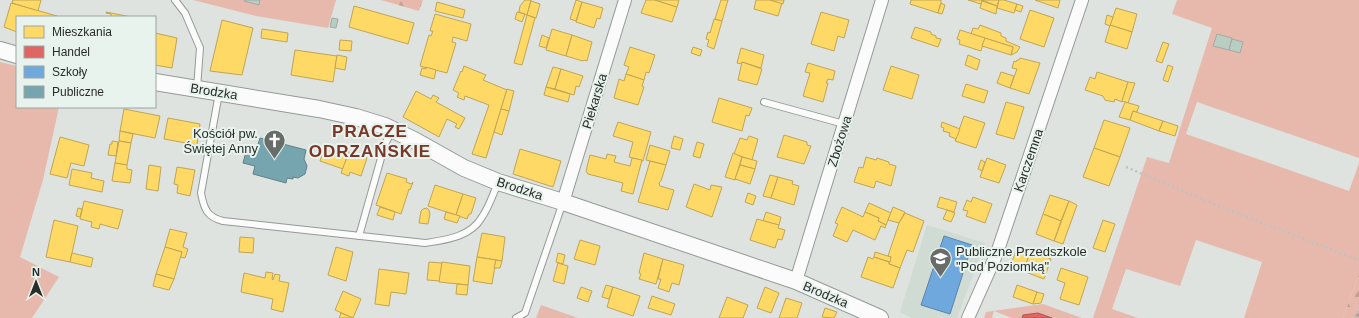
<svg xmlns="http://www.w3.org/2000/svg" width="1359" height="318" font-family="Helvetica,sans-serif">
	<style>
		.built { fill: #cfdbd3 }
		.green { fill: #e7b9ac }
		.forest { fill: url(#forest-firs) }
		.homes { fill: #ffd966; stroke: #bfa554 }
		.shops { fill: #e06666; stroke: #a95554 }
		.schools { fill: #6fa8dc; stroke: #5a83a7 }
		.public { fill: #76a5af; stroke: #5f8187 }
		.building { fill: #b9cec2; stroke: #a4a8a6 }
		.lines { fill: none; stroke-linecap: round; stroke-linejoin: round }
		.service-casing { stroke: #959997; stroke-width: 8 }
		.minor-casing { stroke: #959997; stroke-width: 14 }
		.tertiary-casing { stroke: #959997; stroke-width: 18 }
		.path { stroke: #bfc2c1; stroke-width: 2.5; stroke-dasharray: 2 3; stroke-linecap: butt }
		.service { stroke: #fafbfa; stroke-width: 6 }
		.minor { stroke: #fafbfa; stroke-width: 12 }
		.tertiary { stroke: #fafbfa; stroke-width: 16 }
		.labels { text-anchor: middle; stroke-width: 4; stroke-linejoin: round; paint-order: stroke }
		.street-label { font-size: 13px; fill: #292d2a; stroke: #e8f3ed }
		.poi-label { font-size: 13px; fill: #292d2a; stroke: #e8f3ed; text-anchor: end }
		.district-label { font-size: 17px; font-weight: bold; letter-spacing: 1px; fill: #7a3626; stroke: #e8f3ed }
	</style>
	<defs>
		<pattern id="forest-firs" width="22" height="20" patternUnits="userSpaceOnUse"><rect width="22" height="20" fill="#e7b9ac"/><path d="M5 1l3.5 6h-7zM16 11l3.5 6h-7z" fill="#c69f94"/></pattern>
	</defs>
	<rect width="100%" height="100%" fill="#dee3e0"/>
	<path class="built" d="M927 225 985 243 957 318H912L900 312Z"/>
	<g class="green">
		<path d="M193 0H336L328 28 256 16Z"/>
		<path d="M1177 0H1359V158L1197 102 1186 134 1349 191 1359 163V274L1343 318H1244L1262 262 1196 240 1180 286 1126 269 1112 309 1138 318H1093L1147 157 1169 163 1212 28 1172 14Z"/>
		<path d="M0 62 17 66V107H59L43 180 20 257 59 277 32 318H0Z"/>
		<path d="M1043 304 1082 318H1052L1038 313 1023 315 1022 318H1012L994 311 992 318H984L986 312Z"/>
		<path d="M541 305 578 318H536Z"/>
	</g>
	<g class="forest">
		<path d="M381 0H423L419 11Z"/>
		<path d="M1359 274V318H1343Z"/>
	</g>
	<g class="homes">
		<path d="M13 0H41L38 11 12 3Z"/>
		<path d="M525 0H531L527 15 519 12 520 6Z"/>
		<path d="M576 0 582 2 576 21 570 19Z"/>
		<path d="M646 0H655L677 7 672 22 641 13Z"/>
		<path d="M655 0H679L677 7Z"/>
		<path d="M721 0H728L722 21 715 19Z"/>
		<path d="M756 0H770L782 3 778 16 754 9Z"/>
		<path d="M770 0H784L783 4Z"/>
		<path d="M911 0H941V3L938 13 910 4Z"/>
		<path d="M968 0H982L981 4Z"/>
		<path d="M982 0H999L997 6Z"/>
		<path d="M999 0H1004L1017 4 1014 13 997 8Z"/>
		<path d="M1035 0H1060L1058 8Z"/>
		<path d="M531 1 540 4 536 18 527 15Z"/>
		<path d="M982 1 997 6 996 14 980 8Z"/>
		<path d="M437 2 465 10 463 18 435 11Z"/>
		<path d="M582 2 603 8 600 19 597 18 594 28 576 22Z"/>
		<path d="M11 3 57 16V17H17V32L4 27Z"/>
		<path d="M941 3 945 5 942 14 938 13Z"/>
		<path d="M1017 4 1023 6 1021 12 1015 10Z"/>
		<path d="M354 6 414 23 408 44 349 27Z"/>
		<path d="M1116 8 1137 14 1132 32 1110 25Z"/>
		<path d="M1030 10 1054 18 1044 47 1020 39Z"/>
		<path d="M106 12 131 17H111V14L106 13Z"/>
		<path d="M517 12 525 14 522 22 515 19Z"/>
		<path d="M821 12 849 20 844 38 838 36 834 51 811 44Z"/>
		<path d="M435 14 471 24 467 41 453 37 452 42 456 43 447 73 420 66 429 35 431 36 433 31H430Z"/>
		<path d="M527 15 535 18 522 65 514 63Z"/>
		<path d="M1107 15 1113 17 1110 26 1105 24Z"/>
		<path d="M714 19 722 21 714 49 707 46 709 40 706 39 708 32 710 33Z"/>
		<path d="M222 20 253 28 242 75 210 71Z"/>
		<path d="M980 25 1001 33V36L1006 38V41L1020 47 1017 52 1011 55 1013 47 971 34 973 28 978 29Z"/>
		<path d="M1110 25 1132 32 1127 49 1105 42Z"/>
		<path d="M915 27 931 32V34L936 36V38L941 39 938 47 911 38Z"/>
		<path d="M262 29 288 33 287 42 261 38Z"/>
		<path d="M552 29 572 35 566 56 546 50Z"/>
		<path d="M960 30 985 38 981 51 959 44 960 40 957 39Z"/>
		<path d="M155 33 177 38 172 68 155 65Z"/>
		<path d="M542 35 549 38 546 48 539 46Z"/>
		<path d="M572 35 592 42 587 61 584 60 583 61 566 56Z"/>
		<path d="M985 38 1013 47 1011 55 982 46Z"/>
		<path d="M340 40 352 41 351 51 339 50Z"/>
		<path d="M1163 42 1169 44 1162 63 1156 61Z"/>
		<path d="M630 47 655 55 649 73 646 72 644 80 626 74 629 67 624 65Z"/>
		<path d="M693 47 702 50 700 56 691 53Z"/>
		<path d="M741 48 764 55 761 68 742 62V64L737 63Z"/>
		<path d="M295 50 337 56 333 82 291 75Z"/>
		<path d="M337 55 347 57 345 70 335 68Z"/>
		<path d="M968 55 980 60 977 70 965 65Z"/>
		<path d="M1020 58 1040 63 1029 94 1010 88 1017 69 1012 68 1014 61 1016 62 1017 60H1019Z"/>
		<path d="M742 62 762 69 757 85 738 80Z"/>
		<path d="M808 63 835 71 833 80 828 79 826 83H828L823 102 803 96 810 73 805 72Z"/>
		<path d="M1168 65 1173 67 1168 82 1163 80Z"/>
		<path d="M464 66 486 75 483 80 507 90 486 158 472 154 489 105 465 96 464 100 457 97 459 93 453 90 461 71 462 72Z"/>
		<path d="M891 66 919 75 912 99 883 90Z"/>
		<path d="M426 67 436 70 434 79 420 75 422 68 426 69Z"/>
		<path d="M553 67 561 69 555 89 546 87Z"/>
		<path d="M561 69 583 76 579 87 576 86 574 95 555 89Z"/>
		<path d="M1001 72 1014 76 1010 88 997 83Z"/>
		<path d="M1097 72 1128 82 1122 102 1115 99 1114 102 1105 100 1103 96 1085 90 1090 77 1095 79Z"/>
		<path d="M626 74 644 80 642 86 644 87 638 105 614 98 619 79 624 81Z"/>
		<path d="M1128 82 1135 83 1128 103 1122 101Z"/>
		<path d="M966 84 988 91 984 103 962 96Z"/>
		<path d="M546 87 570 94 568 102 544 95Z"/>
		<path d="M507 89 514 91 509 111 501 109Z"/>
		<path d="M416 91 431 99 433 95 439 98 436 102 465 118 459 129 455 127 457 124 447 119 439 137 403 117Z"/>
		<path d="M719 98 752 108 749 116 746 115 742 131 712 122Z"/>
		<path d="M1006 102 1024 107 1014 139 996 134Z"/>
		<path d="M1125 102 1139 106 1137 112 1133 111 1130 120 1119 117Z"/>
		<path d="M124 109 160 116 155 138 120 131Z"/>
		<path d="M501 109 509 111 502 135 494 132Z"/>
		<path d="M1133 111 1163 121 1159 131 1130 120Z"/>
		<path d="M964 116 985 123 976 148 955 141Z"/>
		<path d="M168 118 200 124 197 145 164 139Z"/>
		<path d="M1104 120 1130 128 1120 157 1094 148Z"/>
		<path d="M1163 121 1178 126 1175 136 1159 131Z"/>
		<path d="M618 122 651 132 643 161 629 157 633 142 613 136Z"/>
		<path d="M942 122 960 129 956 139 949 136 950 133 943 131 944 128 941 127Z"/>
		<path d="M120 131 133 134 131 143 119 141Z"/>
		<path d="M784 135 807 142V145L811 146 804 164 777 157Z"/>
		<path d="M674 136 683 139 680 150 671 148Z"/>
		<path d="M749 136 758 139 752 160 734 154 740 138 747 140Z"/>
		<path d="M60 137 89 145 84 166 71 163 67 178 50 174Z"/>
		<path d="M112 141 118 142 116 156 108 155 110 144H112Z"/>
		<path d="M119 141 131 143 127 165 115 163Z"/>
		<path d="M697 142 704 144 700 158 693 156Z"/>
		<path d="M326 144 349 152 343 169 320 161Z"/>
		<path d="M650 145 670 151 666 165 646 160Z"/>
		<path d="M1094 148 1120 157 1109 186 1083 177Z"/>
		<path d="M520 149 561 161 553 187 513 174Z"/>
		<path d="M349 152 367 158 361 176 350 172 349 176 341 173Z"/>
		<path d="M733 153 742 157 735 180 725 177Z"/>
		<path d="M607 154 616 156 614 162 630 166 632 158 642 160 633 194 621 191 623 183 588 174 586 171 590 155 606 159Z"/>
		<path d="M742 157 757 161 755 169 740 165Z"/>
		<path d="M866 157 876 160 877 158 889 162V164L896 166 891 186 876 181 874 188 854 182 859 167 863 168Z"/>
		<path d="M987 158 1006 165 999 183 980 177Z"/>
		<path d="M981 160 985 162 982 171 978 169Z"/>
		<path d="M650 161 666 165 661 181 659 183 660 186 674 190 668 210 638 202Z"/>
		<path d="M115 163 127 165V169L132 170 130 183 112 181Z"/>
		<path d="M149 165 161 167 158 191 146 189Z"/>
		<path d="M740 165 755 169 750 184 735 179Z"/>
		<path d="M177 167 195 170 190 196 177 193 178 185 174 184Z"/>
		<path d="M72 169 92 173 91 178 104 181 102 192 69 185Z"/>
		<path d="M387 173 407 179 406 182 411 184 413 182 410 190 409 189 401 214 376 205Z"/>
		<path d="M770 175 778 177 771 198 763 196Z"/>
		<path d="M778 177 793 181 792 184 799 186 794 205 771 198Z"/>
		<path d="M694 184 710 190 711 185 722 187 712 217 686 207Z"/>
		<path d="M435 185 463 194 456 215 428 206Z"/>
		<path d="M748 193 756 196 753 205 745 202Z"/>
		<path d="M463 194 476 198 471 214H469L467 219 456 215Z"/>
		<path d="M1050 195 1069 201 1061 221 1043 214Z"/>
		<path d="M940 197 957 202 954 212 937 207Z"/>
		<path d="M973 197 992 204 985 223 966 216 968 211 963 210 967 200 971 202Z"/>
		<path d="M84 201 123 210 118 229 100 224 99 229 91 227 92 222 80 219Z"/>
		<path d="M1069 201 1077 205 1063 244 1054 241Z"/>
		<path d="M869 203 891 213 886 225 878 221 879 218 865 212Z"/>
		<path d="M380 207 395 212 393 220 377 215Z"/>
		<path d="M842 207 863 217 865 212 879 218 878 221 886 225 885 228 881 226 875 240 853 230 847 242 833 236 838 224 835 223Z"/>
		<path d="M893 207 905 212 899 223 888 220Z"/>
		<path d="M78 208 82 209 80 217 76 216Z"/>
		<path d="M427 208 429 210 430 214 428 224 419 223 421 211 423 209Z"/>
		<path d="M947 210 955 213 951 222 943 219Z"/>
		<path d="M446 212 460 216 457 223 444 219Z"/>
		<path d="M766 212 781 217 779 225 763 221Z"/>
		<path d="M905 213 924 221 913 252 907 250 900 268 889 264 891 257 888 256 899 223Z"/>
		<path d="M1043 214 1061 221 1054 241 1036 234Z"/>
		<path d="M757 219 779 225 778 228 785 230 782 240 778 239 775 248 750 240Z"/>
		<path d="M54 220 78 226 70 262 46 257Z"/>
		<path d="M1103 220 1115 224 1105 252 1093 248Z"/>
		<path d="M170 229 187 233 183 247 188 249 185 258 180 257 182 252 165 247Z"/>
		<path d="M482 233 505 237 502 261 477 257Z"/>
		<path d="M240 237 254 238 253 253 239 252Z"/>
		<path d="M580 240 600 246 595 265 574 259Z"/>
		<path d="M1018 246 1031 251 1023 271 1010 267Z"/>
		<path d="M165 247 182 252 174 279 156 274Z"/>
		<path d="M336 247 353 252 346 281 328 275Z"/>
		<path d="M1031 251 1051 259 1044 279 1023 271Z"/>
		<path d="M875 252 891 257 890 262 874 257Z"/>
		<path d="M72 253 93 258 91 267 70 262Z"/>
		<path d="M558 253 565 255 563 264 556 262Z"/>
		<path d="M644 253 663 259 656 284 639 279 641 274 639 273Z"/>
		<path d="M477 257 496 260 492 284 473 281Z"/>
		<path d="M868 257 873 259 874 257 889 262V264L900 268 893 288 861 277Z"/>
		<path d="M663 259 684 265 679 285 672 283 669 292 658 288 661 279H658Z"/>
		<path d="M496 260 502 261 500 268H494Z"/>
		<path d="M429 262 442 263 440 281 427 280Z"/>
		<path d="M442 262 470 266 468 285 439 282Z"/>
		<path d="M558 263 568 266 564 284 553 281Z"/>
		<path d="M1061 268 1088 277 1079 305 1060 299 1065 283 1057 280Z"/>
		<path d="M379 269 409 273 406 294 391 292 389 306 375 304Z"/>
		<path d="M266 272 273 273 272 279 273 280 275 274 280 275 279 281 289 283 283 312 271 309 273 299 241 292 244 273 265 278Z"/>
		<path d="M156 274 174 279 169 290 153 286Z"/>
		<path d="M457 284 468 285 467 295 456 294Z"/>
		<path d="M606 285 613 287 609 299 602 297Z"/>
		<path d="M1017 285 1037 292 1033 304 1013 297Z"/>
		<path d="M581 287 592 291 588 302 577 298Z"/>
		<path d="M613 287 640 296 633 316 607 307Z"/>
		<path d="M765 287 779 293 771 313 757 308Z"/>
		<path d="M343 291 361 299 353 318 335 310Z"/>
		<path d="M1037 292 1044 294 1041 303 1033 304Z"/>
		<path d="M652 296 675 304 671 315 648 308Z"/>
		<path d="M727 297 748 305 743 318H719Z"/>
		<path d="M786 298 802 303 797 318H779Z"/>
		<path d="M825 308 837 312 834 318 822 317Z"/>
		<path d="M341 313 353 318H339Z"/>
	</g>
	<path class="shops" d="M1038 313 1052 318H1022L1023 315Z"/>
	<path class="schools" d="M944 236 972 245 950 314 921 305Z"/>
	<path class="public" d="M260 138 306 150 304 159 307 166 305 174 298 178 293 177V179L287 178 286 183 253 174 255 166 243 163 247 148 256 151Z"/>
	<g class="building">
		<path d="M245 0H260L259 5 244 1Z"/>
		<path d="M332 18 338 19 336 28 330 27Z"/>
		<path d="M1217 34 1232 38 1229 50 1213 46Z"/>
		<path d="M1232 39 1243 42 1240 53 1229 50Z"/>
	</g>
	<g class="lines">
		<defs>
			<g id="service">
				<path d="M175 0 185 13 200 48 197 88"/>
				<path d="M219 93 201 193C204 209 207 217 223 221L425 243C445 240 471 237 482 217 489 207 493 194 498 183"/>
				<path d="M764 102 844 124"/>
				<path d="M359 236 385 144 392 131"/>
				<path d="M516 318 525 313 563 202"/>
			</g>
			<g id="minor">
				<path d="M563 202 625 0"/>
				<path d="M796 281 882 0"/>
				<path d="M968 318 997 253 1082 0"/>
			</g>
			<g id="tertiary">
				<path d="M0 50 17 55"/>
				<path d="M155 82 319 109 356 117 385 126 414 140 464 168 498 182 563 202 796 281 880 318"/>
			</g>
		</defs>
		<use href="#service" class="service-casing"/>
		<use href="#minor" class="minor-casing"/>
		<use href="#tertiary" class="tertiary-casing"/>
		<g class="path">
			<path d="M1126 167 1221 207 1359 260"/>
			<path d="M1355 318 1359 308"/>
		</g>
		<use href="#service" class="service"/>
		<use href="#minor" class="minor"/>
		<use href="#tertiary" class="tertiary"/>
	</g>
	<defs>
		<symbol id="church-pin" viewBox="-11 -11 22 30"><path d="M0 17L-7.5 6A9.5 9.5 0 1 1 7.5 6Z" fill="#686d6a" stroke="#e8f3ed"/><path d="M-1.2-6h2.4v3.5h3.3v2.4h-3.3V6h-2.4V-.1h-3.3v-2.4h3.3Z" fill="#fff"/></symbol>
		<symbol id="school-pin" viewBox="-11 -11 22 30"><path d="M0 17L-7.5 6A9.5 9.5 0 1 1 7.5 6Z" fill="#686d6a" stroke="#e8f3ed"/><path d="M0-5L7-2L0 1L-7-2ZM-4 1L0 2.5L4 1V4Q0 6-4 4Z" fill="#fff"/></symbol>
	</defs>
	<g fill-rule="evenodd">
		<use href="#church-pin" x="262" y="128" width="25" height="34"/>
		<use href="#school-pin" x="928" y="246" width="25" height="34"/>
	</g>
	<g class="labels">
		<g class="street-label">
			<text transform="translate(214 91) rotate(9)" y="5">Brodzka</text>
			<text transform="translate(594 101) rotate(-73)" y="5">Piekarska</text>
			<text transform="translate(839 141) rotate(-73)" y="5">Zbożowa</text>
			<text transform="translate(1028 160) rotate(-71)" y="5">Karczemna</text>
			<text transform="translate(520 188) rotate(18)" y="5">Brodzka</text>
			<text transform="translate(826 294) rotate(23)" y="5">Brodzka</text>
		</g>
		<g class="poi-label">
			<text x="258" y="138">Kościół pw.<tspan x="258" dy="15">Świętej Anny</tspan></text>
			<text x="956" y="256" text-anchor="start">Publiczne Przedszkole<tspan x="956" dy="15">"Pod Poziomką"</tspan></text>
		</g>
		<g class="district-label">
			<text x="370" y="137">PRACZE<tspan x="370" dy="20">ODRZAŃSKIE</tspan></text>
		</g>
	</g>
	<rect x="16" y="16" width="140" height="92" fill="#e8f3ed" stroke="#9ca49f"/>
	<rect x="24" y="26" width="20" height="12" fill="#ffd966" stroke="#9ca49f"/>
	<text x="52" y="36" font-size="12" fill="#292d2a">Mieszkania</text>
	<rect x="24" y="46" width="20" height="12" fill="#e06666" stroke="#9ca49f"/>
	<text x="52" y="56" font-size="12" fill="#292d2a">Handel</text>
	<rect x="24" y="66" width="20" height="12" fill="#6fa8dc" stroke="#9ca49f"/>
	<text x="52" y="76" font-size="12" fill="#292d2a">Szkoły</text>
	<rect x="24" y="86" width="20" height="12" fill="#76a5af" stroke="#9ca49f"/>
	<text x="52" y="96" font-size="12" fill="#292d2a">Publiczne</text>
	<g transform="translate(36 282)" stroke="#e8f3ed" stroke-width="3" paint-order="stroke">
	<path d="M0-3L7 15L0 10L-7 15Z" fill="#292d2a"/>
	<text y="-6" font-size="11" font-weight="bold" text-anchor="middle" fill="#292d2a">N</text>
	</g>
</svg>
